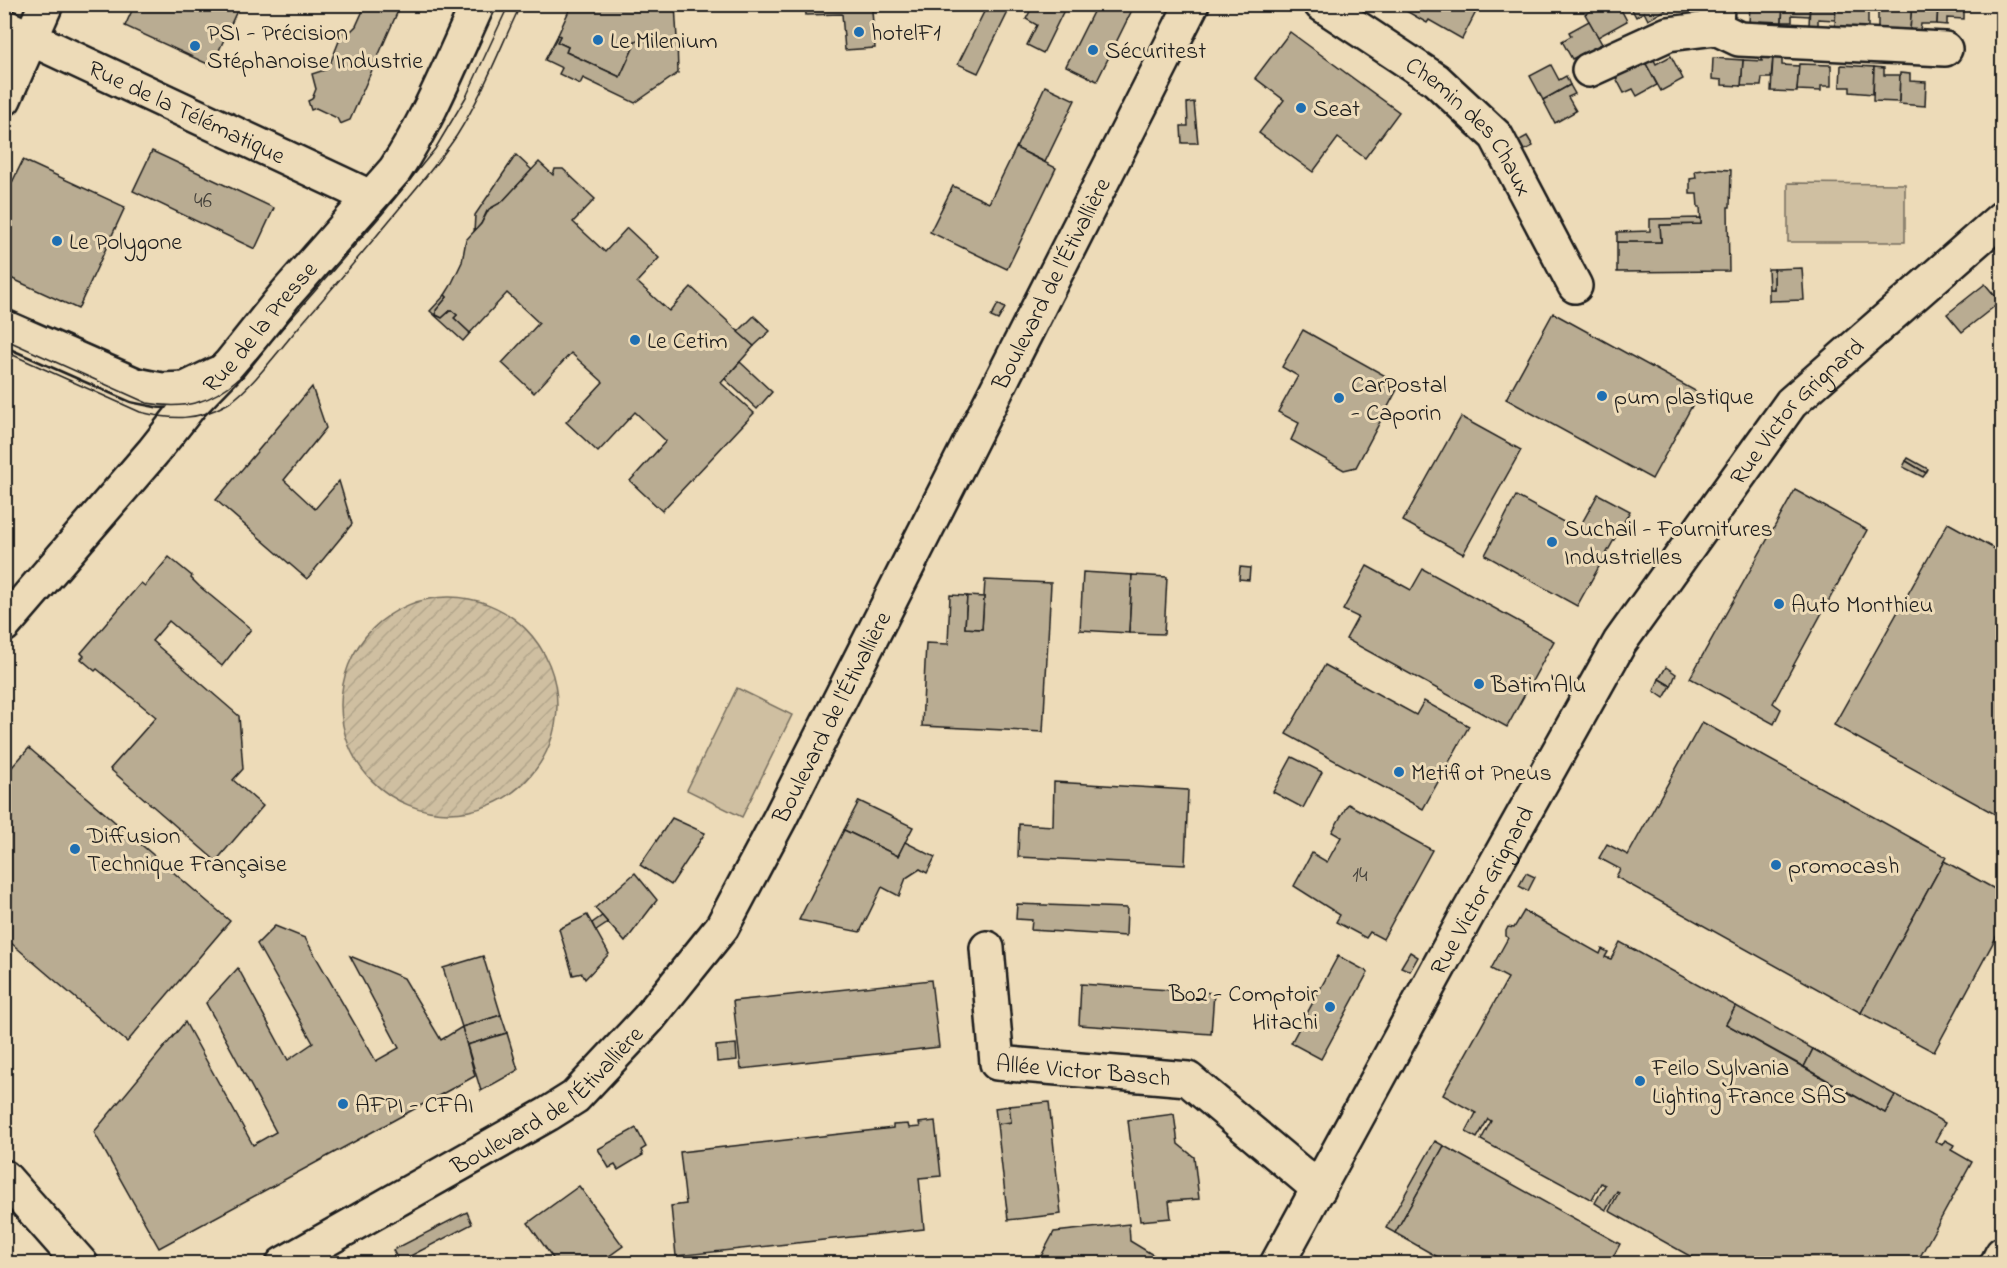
<svg xmlns="http://www.w3.org/2000/svg" width="2007" height="1268" font-family="'Indie Flower',sans-serif">
	<style>
		.grass { fill: #cfbfa1; stroke: #766e5e; stroke-width: 1.5 }
		.garden { fill: url(#garden-furrows); stroke: #766e5e; stroke-width: 1.5 }
		.building { fill: #b9ac92; stroke: #1c1c1c; stroke-width: 1.5 }
		.lines { fill: none; stroke-linecap: round; stroke-linejoin: round }
		.minor-casing { stroke: #1c1c1c; stroke-width: 38 }
		.highway-casing { stroke: #1c1c1c; stroke-width: 38 }
		.minor { stroke: #eddbb8; stroke-width: 33 }
		.highway { stroke: #eddbb8; stroke-width: 33 }
		.tram { stroke: #1c1c1c; stroke-width: 1.5 }
		.poi-dot { fill: #1f6fb2; stroke: #eddbb8; stroke-width: 2 }
		.labels { text-anchor: middle; stroke-width: 6; stroke-linejoin: round; paint-order: stroke }
		.number-label { font-size: 21px; fill: #43403a }
		.poi-label { font-size: 24px; fill: #1c1c1c; stroke: #eddbb8; text-anchor: start }
		.street-label { font-size: 24px; fill: #1c1c1c; stroke: #eddbb8 }
	</style>
	<defs>
		<pattern id="garden-furrows" width="10" height="10" patternUnits="userSpaceOnUse" patternTransform="scale(1.5)"><rect width="10" height="10" fill="#cfbfa1"/><path d="M-1 1l2-2M0 10L10 0M9 11l2-2" fill="none" stroke="#b1a48a"/></pattern>
	</defs>
	<rect width="100%" height="100%" fill="#eddbb8"/>
	<filter id="ink" filterUnits="userSpaceOnUse"><feTurbulence type="fractalNoise" baseFrequency=".0167" numOctaves="2"/><feDisplacementMap in="SourceGraphic" scale="12" xChannelSelector="R" yChannelSelector="G"/><feConvolveMatrix kernelMatrix="1 2 1 2 8 2 1 2 1" color-interpolation-filters="sRGB"/></filter>
	<g filter="url(#ink)">
		<g class="grass">
			<path d="M1788 183 1905 184V242H1788Z"/>
			<path d="M737 688 792 715 742 817 687 790Z"/>
		</g>
		<circle class="garden" cx="449" cy="705" r="108"/>
		<g class="building">
			<path d="M135 4H240L212 66 125 26Z"/>
			<path d="M366 4H401L350 120 340 124 337 118 316 108 311 110 308 101 312 99 316 89 312 74 328 69 343 31 350 32 356 26Z"/>
			<path d="M572 4H675L677 39 640 41 639 39 634 42 635 44 620 77 566 52 568 47 557 42 560 36 558 35Z"/>
			<path d="M805 4H908L909 9 872 11 875 48 845 50 842 14 806 15Z"/>
			<path d="M988 4H1012L978 73 958 64Z"/>
			<path d="M1034 4H1067L1043 53 1027 45 1037 25 1026 19Z"/>
			<path d="M1097 4H1135L1097 81 1066 66Z"/>
			<path d="M1394 4H1480L1462 39 1429 20 1427 23Z"/>
			<path d="M1603 4H1607L1608 8 1618 4 1627 21 1598 37 1585 14Z"/>
			<path d="M1629 4H1667L1669 8 1648 20 1644 12 1636 17Z"/>
			<path d="M1750 4H1783L1782 22 1760 21V24H1749Z"/>
			<path d="M1783 4H1810L1809 16 1792 15V22H1782Z"/>
			<path d="M1810 4H1836L1835 20 1818 19V26H1809Z"/>
			<path d="M1836 4H1859V7L1868 8V29L1835 27Z"/>
			<path d="M1889 4H1912L1910 31 1878 29V8H1888Z"/>
			<path d="M1912 4H1938L1937 24H1921L1920 31H1910Z"/>
			<path d="M1938 4H1964V19L1947 18V25L1937 24Z"/>
			<path d="M1589 21 1602 44 1572 59 1562 41 1571 36 1569 32Z"/>
			<path d="M1290 32 1399 112 1365 158 1338 138 1313 172 1259 133 1284 100 1255 78Z"/>
			<path d="M558 35 560 36 557 42 568 47 566 52 620 77 635 44 634 42 639 39 640 41 677 39 678 73 635 103 583 78 580 84 559 74 562 68 545 60Z"/>
			<path d="M1671 56 1683 79 1661 91 1645 62 1653 58 1656 64Z"/>
			<path d="M1762 57H1773L1771 78H1762L1761 86H1741L1743 60 1762 61Z"/>
			<path d="M1773 57 1782 58V65L1799 66 1797 92 1771 91Z"/>
			<path d="M1713 58 1743 60 1741 86 1722 85V80L1712 79Z"/>
			<path d="M1645 62 1657 85 1637 96 1633 89 1624 93 1614 74 1623 69 1625 73Z"/>
			<path d="M1799 64 1831 65V86H1821V91L1797 90Z"/>
			<path d="M1551 65 1559 80 1566 76 1570 85 1543 100 1530 76Z"/>
			<path d="M1841 65 1874 67 1873 94 1850 92V87H1840Z"/>
			<path d="M1874 67 1884 68V75H1900L1899 102 1873 101Z"/>
			<path d="M1900 73 1910 74V81L1926 82 1925 106 1899 104Z"/>
			<path d="M1570 85 1575 94 1568 97 1576 111 1555 123 1543 100Z"/>
			<path d="M1045 86 1075 100 1045 162 1016 148Z"/>
			<path d="M1194 102 1198 143H1182L1181 126H1188L1187 103Z"/>
			<path d="M1527 136 1533 146 1521 152 1516 142Z"/>
			<path d="M1016 148 1056 168 1007 269 930 232 953 186 989 203Z"/>
			<path d="M152 151 274 208 255 249 133 191Z"/>
			<path d="M516 155 532 170 502 202 487 211 481 224 474 233 475 215Z"/>
			<path d="M23 160 125 207 78 309 4 275V199Z"/>
			<path d="M539 162 553 175 555 169H563L595 199 573 222 605 252 627 228 659 258 637 282 669 311 691 287 754 346 721 383 754 413 662 511 630 481 666 441 635 412 598 452 566 422 603 382 571 353 534 393 502 363 539 323 507 293 470 333 454 318 457 315 451 310 442 318 436 315V310L447 297 445 295 450 287 462 262 466 240 481 224 489 209 502 202Z"/>
			<path d="M1713 169 1731 170 1730 207H1728L1729 271 1617 272V242H1661L1660 225 1701 224 1700 207H1698L1697 194H1690V179L1696 178 1695 171Z"/>
			<path d="M1701 218V224L1660 225 1661 242H1617V232L1650 231V219Z"/>
			<path d="M1802 268 1804 300 1769 301V289H1774V269Z"/>
			<path d="M1768 269H1774V289H1769Z"/>
			<path d="M1985 284 2000 302 1962 332 1947 314Z"/>
			<path d="M445 295 447 297 436 310V315L442 318 451 310 457 315 454 318 470 333 463 341 430 311Z"/>
			<path d="M998 304 1005 308 998 320 991 317Z"/>
			<path d="M1553 313 1699 393 1652 479 1506 399Z"/>
			<path d="M754 316 770 331 754 346 738 332Z"/>
			<path d="M1303 330 1400 384 1356 467 1344 470 1291 440 1299 423 1278 412 1298 376 1282 367Z"/>
			<path d="M740 362 772 392 757 409 725 379Z"/>
			<path d="M312 387 326 428 284 480 315 509 339 481 352 524 307 579 216 500Z"/>
			<path d="M1461 417 1521 450 1463 554 1403 521Z"/>
			<path d="M1908 458 1928 469 1926 473 1906 461Z"/>
			<path d="M1906 461 1926 473 1923 477 1903 467Z"/>
			<path d="M1795 490 1867 530 1773 703 1781 709 1774 724 1690 678Z"/>
			<path d="M1598 494 1630 511 1577 606 1485 555 1516 496 1578 530Z"/>
			<path d="M1948 523 2002 553V818L1834 725Z"/>
			<path d="M169 557 192 576 191 578 199 586 251 629 222 666 169 621 152 641 239 716 243 769 233 780 263 806 216 861 110 769 156 717 97 669 95 671 81 659 84 656 81 653 141 583 145 586Z"/>
			<path d="M1367 566 1411 590 1423 569 1554 641 1507 727 1346 639 1358 617 1343 610Z"/>
			<path d="M1240 567 1250 568 1249 580 1239 579Z"/>
			<path d="M1083 572 1132 575 1129 633 1080 630Z"/>
			<path d="M1132 575 1167 577 1164 634 1129 633Z"/>
			<path d="M985 580 1051 583 1043 732 922 726 926 643 948 644 950 595 967 596 965 628 982 629Z"/>
			<path d="M967 596 984 597 982 629 965 628Z"/>
			<path d="M1325 665 1416 715 1424 701 1469 726 1423 809 1286 734Z"/>
			<path d="M1666 667 1676 674 1671 686 1659 679Z"/>
			<path d="M1659 679 1671 686 1664 698 1654 691Z"/>
			<path d="M1702 722 1946 857 1861 1013 1616 877 1620 869 1599 858 1607 844 1628 855Z"/>
			<path d="M29 748 230 921 127 1042 4 937V776Z"/>
			<path d="M1292 757 1322 772 1303 808 1273 792Z"/>
			<path d="M1054 782 1188 790 1185 865 1018 857 1019 824 1053 826Z"/>
			<path d="M859 801 913 827 898 856 844 830Z"/>
			<path d="M1348 804 1432 850 1383 939 1370 932 1366 938 1336 922 1340 915 1294 886 1312 853 1327 862 1341 837 1332 832Z"/>
			<path d="M672 818 705 833 671 885 640 865Z"/>
			<path d="M844 830 898 856 905 842 935 857 927 873 920 869 906 878 899 896 882 887 860 932 799 920Z"/>
			<path d="M1944 861 2002 893V926L1934 1052 1861 1013Z"/>
			<path d="M635 873 657 900 625 942 595 908Z"/>
			<path d="M1526 873 1535 877 1528 891 1519 886Z"/>
			<path d="M1017 904 1127 908 1126 936 1031 930 1032 920 1016 919Z"/>
			<path d="M1524 911 1600 954 1602 949 1608 952 1605 957 1611 959 1620 942 1736 1006 1726 1024 1885 1113 1895 1095 1945 1123 1935 1141 1942 1145 1945 1140 1954 1145 1951 1150 1972 1162 1916 1264H1704L1609 1211 1619 1192 1617 1191 1606 1210 1595 1203 1605 1185 1601 1183 1592 1200 1481 1140 1491 1121 1488 1119 1477 1138 1466 1132 1476 1113 1443 1095 1508 978 1491 969 1508 938 1506 936V931L1508 927 1514 928Z"/>
			<path d="M587 915 609 954 585 979 582 973 573 975 559 929Z"/>
			<path d="M602 916 608 923 596 931 592 923Z"/>
			<path d="M275 926 305 938 376 1061 399 1048 350 956 404 978 441 1040 462 1027 475 1076 159 1248 94 1132 185 1022 253 1145 276 1132 206 1003 238 968 288 1060 313 1043 257 944Z"/>
			<path d="M1410 952 1418 957 1410 971 1401 967Z"/>
			<path d="M483 956 501 1015 462 1027 443 968Z"/>
			<path d="M1338 956 1368 972 1321 1059 1291 1043Z"/>
			<path d="M931 980 939 1047 741 1069 733 1001Z"/>
			<path d="M1081 984 1214 993 1211 1034 1079 1025Z"/>
			<path d="M1736 1006 1813 1049 1804 1067 1726 1024Z"/>
			<path d="M501 1015 507 1033 467 1045 462 1027Z"/>
			<path d="M507 1033 518 1070 481 1091 467 1045Z"/>
			<path d="M736 1044 737 1060 717 1062 716 1046Z"/>
			<path d="M1813 1049 1895 1095 1885 1113 1804 1067Z"/>
			<path d="M1049 1102 1061 1214 1008 1220 997 1124 1011 1122 1009 1106Z"/>
			<path d="M1009 1106 1011 1122 997 1124 995 1108Z"/>
			<path d="M1174 1114 1178 1144 1194 1157 1199 1199 1169 1201 1171 1218 1140 1221 1128 1120Z"/>
			<path d="M935 1121 941 1176 919 1178 924 1229 676 1256 671 1206 686 1204 680 1152 893 1128V1125L908 1124 909 1128 920 1127 919 1123Z"/>
			<path d="M636 1128 646 1147 641 1150 643 1155 618 1170 615 1165 609 1168 598 1149Z"/>
			<path d="M1435 1141 1444 1146 1395 1233 1386 1228Z"/>
			<path d="M1444 1146 1620 1244 1609 1264H1450L1395 1233Z"/>
			<path d="M579 1186 623 1246 598 1264H557L528 1223Z"/>
			<path d="M467 1212 472 1224 399 1262 393 1250Z"/>
			<path d="M1129 1224 1130 1241 1168 1264H1037L1054 1232Z"/>
		</g>
		<g class="lines">
			<defs>
				<g id="minor">
					<path id="s1" d="M1321 4 1436 80 1496 136 1575 286"/>
					<path d="M1717 4 1716 28 1739 39 1945 49"/>
					<path id="s2" d="M4 26 370 197"/>
					<path d="M1589 70 1668 34 1716 28"/>
					<path d="M4 99 46 4"/>
					<path d="M4 327 136 385 161 390 185 389 216 374"/>
					<path id="s3" d="M4 625 153 452 191 404 230 364 286 294 395 170C429 119 452 60 478 4"/>
					<path id="s4" d="M987 948 997 1063 1188 1079 1319 1189"/>
					<path d="M4 1177 81 1264"/>
					<path id="s5" d="M283 1264 548 1114 575 1097 648 1019 722 927 780 818 1192 4"/>
					<path id="s6" d="M1277 1264 1465 919 1620 642 1791 403 2002 218"/>
				</g>
				<path id="highway" d="M1997 1264 2002 1254"/>
			</defs>
			<use href="#minor" class="minor-casing"/>
			<use href="#highway" class="highway-casing"/>
			<use href="#minor" class="minor"/>
			<use href="#highway" class="highway"/>
			<g class="tram">
				<path d="M4 339 147 403C185 410 211 403 239 378L383 213 435 149 466 97 509 4"/>
				<path d="M4 351 140 412C172 420 197 421 227 404 248 392 281 348 298 328 332 289 365 250 398 210 418 186 440 161 457 135 483 94 500 48 521 4"/>
			</g>
		</g>
	</g>
	<g class="poi-dot">
		<circle cx="859" cy="32" r="6"/>
		<circle cx="598" cy="40" r="6"/>
		<circle cx="195" cy="46" r="6"/>
		<circle cx="1093" cy="50" r="6"/>
		<circle cx="1301" cy="108" r="6"/>
		<circle cx="57" cy="241" r="6"/>
		<circle cx="635" cy="340" r="6"/>
		<circle cx="1602" cy="396" r="6"/>
		<circle cx="1339" cy="398" r="6"/>
		<circle cx="1552" cy="542" r="6"/>
		<circle cx="1779" cy="604" r="6"/>
		<circle cx="1479" cy="684" r="6"/>
		<circle cx="1399" cy="772" r="6"/>
		<circle cx="75" cy="849" r="6"/>
		<circle cx="1776" cy="865" r="6"/>
		<circle cx="1330" cy="1007" r="6"/>
		<circle cx="1640" cy="1081" r="6"/>
		<circle cx="343" cy="1104" r="6"/>
	</g>
	<g class="labels">
		<g class="number-label">
			<text x="203" y="207">46</text>
			<text x="1360" y="881">14</text>
		</g>
		<g class="poi-label">
			<text x="207" y="40">PSI - Précision<tspan x="207" dy="28">Stéphanoise Industrie</tspan></text>
			<text x="871" y="40">hotelF1</text>
			<text x="610" y="48">Le Milenium</text>
			<text x="1105" y="58">Sécuritest</text>
			<text x="1313" y="116">Seat</text>
			<text x="69" y="249">Le Polygone</text>
			<text x="647" y="348">Le Cetim</text>
			<text x="1351" y="392">CarPostal<tspan x="1351" dy="28">- Caporin</tspan></text>
			<text x="1614" y="404">pum plastique</text>
			<text x="1564" y="536">Suchail - Fournitures<tspan x="1564" dy="28">Industrielles</tspan></text>
			<text x="1791" y="612">Auto Monthieu</text>
			<text x="1491" y="692">Batim'Alu</text>
			<text x="1411" y="780">Metifiot Pneus</text>
			<text x="87" y="843">Diffusion<tspan x="87" dy="28">Technique Française</tspan></text>
			<text x="1788" y="873">promocash</text>
			<text x="1318" y="1001" text-anchor="end">B02 - Comptoir<tspan x="1318" dy="28">Hitachi</tspan></text>
			<text x="1652" y="1075">Feilo Sylvania<tspan x="1652" dy="28">Lighting France SAS</tspan></text>
			<text x="355" y="1112">AFPI - CFAI</text>
		</g>
		<g class="street-label">
			<text dy="8" stroke="none"><textPath href="#s2" startOffset="202">Rue de la Télématique</textPath></text>
			<text dy="8" stroke="none"><textPath href="#s1" startOffset="195">Chemin des Chaux</textPath></text>
			<text dy="8" stroke="none"><textPath href="#s5" startOffset="1284">Boulevard de l'Étivallière</textPath></text>
			<text dy="8" stroke="none"><textPath href="#s3" startOffset="393">Rue de la Presse</textPath></text>
			<text dy="8" stroke="none"><textPath href="#s6" startOffset="1002">Rue Victor Grignard</textPath></text>
			<text dy="8" stroke="none"><textPath href="#s5" startOffset="798">Boulevard de l'Étivallière</textPath></text>
			<text dy="8" stroke="none"><textPath href="#s6" startOffset="426">Rue Victor Grignard</textPath></text>
			<text dy="8" stroke="none"><textPath href="#s4" startOffset="202">Allée Victor Basch</textPath></text>
			<text dy="8" stroke="none"><textPath href="#s5" startOffset="312">Boulevard de l'Étivallière</textPath></text>
		</g>
	</g>
	<rect width="2007" height="1268" fill="none" stroke="#eddbb8" stroke-width="24"/>
	<rect x="12" y="12" width="1983" height="1244" fill="none" stroke="#1c1c1c" stroke-width="2" filter="url(#ink)"/>
</svg>
